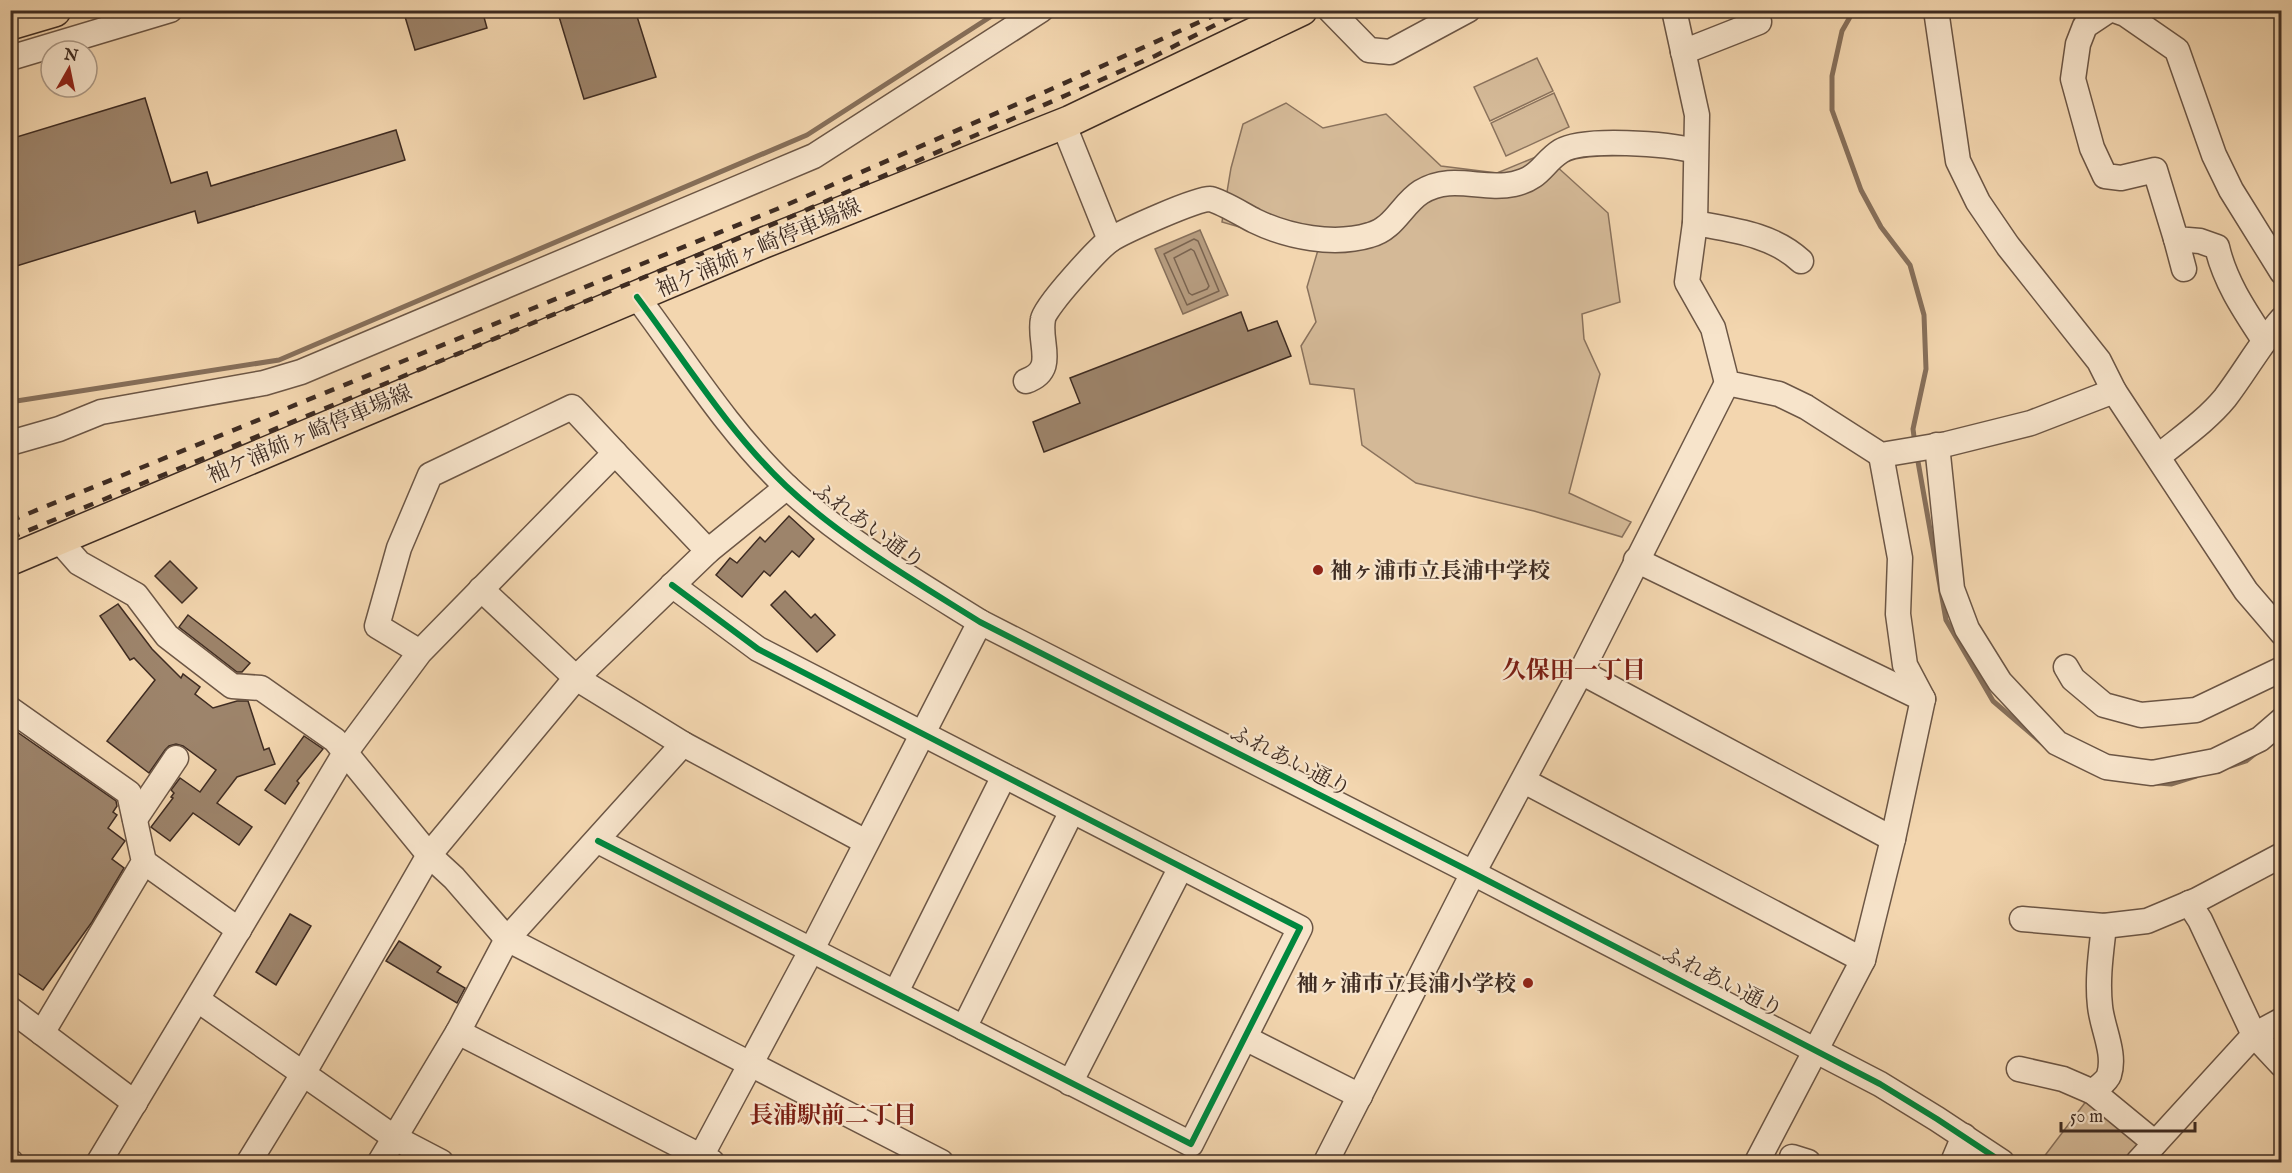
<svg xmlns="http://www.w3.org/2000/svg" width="2292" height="1173" font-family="'IM FELL English','Noto Serif JP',serif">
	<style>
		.green { fill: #d4b997; stroke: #8a725c; stroke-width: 1.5 }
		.water { fill: #b69c7f; stroke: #866f5a; stroke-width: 1.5 }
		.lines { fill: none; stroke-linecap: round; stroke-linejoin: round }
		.shore { stroke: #7a6450; stroke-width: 1.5 }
		.stream { stroke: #866f5a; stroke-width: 5 }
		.building { fill: #9d846b; stroke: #3f2c22; stroke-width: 1.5 }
		.minor-casing { stroke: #6c5645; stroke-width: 27 }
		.major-casing { stroke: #3f2c22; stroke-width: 33 }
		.highway-casing { stroke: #3f2c22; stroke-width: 36 }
		.minor { stroke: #f7e4cb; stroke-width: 24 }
		.major { stroke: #f3d6af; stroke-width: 30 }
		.highway { stroke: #f3d6af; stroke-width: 33 }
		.rail { stroke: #3f2c22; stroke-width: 4.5; stroke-dasharray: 10 10; stroke-linecap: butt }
		.cycleway-casing { stroke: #f7e4cb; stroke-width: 10 }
		.cycleway { stroke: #00873e; stroke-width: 6 }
		.poi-dot { fill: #8f2418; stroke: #f7e4cb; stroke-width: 2 }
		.labels { text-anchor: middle; stroke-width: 4.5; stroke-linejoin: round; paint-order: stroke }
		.street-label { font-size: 22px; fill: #3f2c22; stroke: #f7e4cb }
		.poi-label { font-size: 22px; font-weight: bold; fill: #3f2c22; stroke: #f7e4cb; text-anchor: start }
		.neighbourhood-label { font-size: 24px; font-weight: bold; fill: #7a1f14; stroke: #f7e4cb }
	</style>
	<rect width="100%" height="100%" fill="#f3d6af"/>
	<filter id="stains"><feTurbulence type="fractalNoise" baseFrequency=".00333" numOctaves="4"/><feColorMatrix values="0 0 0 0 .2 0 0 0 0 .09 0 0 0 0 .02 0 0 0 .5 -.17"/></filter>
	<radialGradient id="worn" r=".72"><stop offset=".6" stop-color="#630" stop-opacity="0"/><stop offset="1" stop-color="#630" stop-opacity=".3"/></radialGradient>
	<g class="green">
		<path d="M1537 58 1553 91 1490 121 1474 87Z"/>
		<path d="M1554 93 1569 127 1506 156 1491 123Z"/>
		<path d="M1286 103 1323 128 1386 114 1441 166 1497 173 1543 154 1608 213 1620 302 1582 314 1584 339 1600 374 1569 493 1631 522 1622 537 1534 511 1416 483 1362 445 1354 389 1310 384 1301 346 1316 322 1307 287 1318 250 1222 222 1231 168 1243 124Z"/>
		<path d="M2093 1092 2155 1143 2138 1162H2040Z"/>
	</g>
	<path class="water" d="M1200 230 1228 295 1183 314 1155 249Z"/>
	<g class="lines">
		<g class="shore">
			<path d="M1194 239 1198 241 1219 291 1187 305 1164 254Z"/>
			<path d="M1191 249 1194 251 1209 286 1207 289 1192 295 1189 293 1174 258Z"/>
		</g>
		<g class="stream">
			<path d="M1854 10 1842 31 1832 76V110L1861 190 1881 227 1910 265 1924 315 1926 369 1913 429 1915 444"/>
			<path d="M10 402 279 360 807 135 1001 10"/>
			<path d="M1917 456 1946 620 1993 701 2050 750"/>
			<path d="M2231 766 2246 761 2257 752"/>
			<path d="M2158 783 2171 784 2196 776"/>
		</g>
	</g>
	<g class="building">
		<path d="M403 10H482L487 28 415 50Z"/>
		<path d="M557 10H635L656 77 584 99Z"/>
		<path d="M145 98 171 183 207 172 211 186 396 130 405 160 198 223 195 211 10 268V139Z"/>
		<path d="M1241 312 1248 331 1277 321 1291 356 1044 452 1033 422 1080 403 1070 378Z"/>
		<path d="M789 516 814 539 799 557 792 551 770 576 764 571 742 597 716 575 730 558 737 563 760 537 765 542Z"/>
		<path d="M170 561 197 588 182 603 155 576Z"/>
		<path d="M785 591 811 618 815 614 835 635 817 652 771 605Z"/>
		<path d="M118 604 152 649 181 678 183 674 200 687 195 694 213 708 237 701H248L264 750 269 748 275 764 237 777 217 803 252 827 239 845 193 813 170 841 151 827 173 798 171 797 174 793 171 790 180 778 200 792 216 770 183 746 176 744 169 746 165 750 149 773 107 741 155 680 134 658 130 660 100 616Z"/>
		<path d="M188 615 250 663 242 672H237L179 627Z"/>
		<path d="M10 727 116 801 117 806 113 812 117 815 108 828 125 841 112 859 124 868 92 922 43 990 10 968Z"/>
		<path d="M304 736 323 749 297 781 299 783 285 804 265 790Z"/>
		<path d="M290 914 311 926 276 985 256 972Z"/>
		<path d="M399 941 441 967 437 972 465 988 457 1003 386 961Z"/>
	</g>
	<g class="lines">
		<defs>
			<g id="minor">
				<path d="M1330 10 1369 50 1390 52 1468 10"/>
				<path d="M1674 10 1697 115 1695 223 1687 282 1713 328 1727 383 1779 394 1806 407 1881 455 1947 444 2031 423 2114 391"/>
				<path d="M1936 10 1958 161 1978 202 2008 246 2099 361 2114 391 2246 591 2282 633"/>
				<path d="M2109 10 2085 26 2078 44 2073 79 2092 148 2105 176 2121 178 2155 170 2176 239 2200 241 2217 247C2225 282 2245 311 2264 340"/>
				<path d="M2114 10 2125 14 2177 50 2214 155 2231 190 2282 272"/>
				<path d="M1683 52 1759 22"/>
				<path d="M10 58 170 10"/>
				<path d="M1063 123 1110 240"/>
				<path d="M1695 223C1732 230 1772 234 1801 261"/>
				<path d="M2176 239 2184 269"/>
				<path d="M637 297C685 361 728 431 786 486 841 538 916 582 980 622L1473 873 1880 1084 1937 1119 2002 1162"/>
				<path d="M1026 381C1058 370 1038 343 1043 319 1045 306 1099 248 1110 240 1122 232 1200 197 1210 199 1223 202 1243 215 1255 221 1288 237 1334 246 1370 235 1394 229 1402 204 1421 192 1452 173 1482 191 1514 184 1541 178 1543 162 1561 151 1584 137 1669 144 1695 151"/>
				<path d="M10 443 59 429 101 412 264 383 301 372 814 156 1041 10"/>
				<path d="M1937 445 1952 589 1967 629 2000 682 2057 743 2106 767 2152 773 2215 761 2260 739 2282 720"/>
				<path d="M615 453 708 551"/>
				<path d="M1881 455 1900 558 1898 614 1905 665 1923 699"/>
				<path d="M2159 456C2181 438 2207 420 2225 398 2245 372 2260 344 2282 319"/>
				<path d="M58 539 79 563 136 595 167 636 232 686 261 688 335 740 429 855 454 878 507 939 941 1162"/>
				<path d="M1636 560 1923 699 1893 839 1863 960 1757 1162"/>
				<path d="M481 589 576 678 683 744 866 842"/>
				<path d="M2066 667 2073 679 2104 705 2141 715 2196 710 2282 669"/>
				<path d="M1581 672 1893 839"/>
				<path d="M10 709 129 793 144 862 42 1033"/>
				<path d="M1524 781 1863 960"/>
				<path d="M135 819 176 758"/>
				<path d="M598 841 1191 1144 1300 928 758 649 672 585"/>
				<path d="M144 862 239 930"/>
				<path d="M2189 903 2200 920 2254 1035 2282 1065"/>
				<path d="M2022 919 2104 926 2147 921 2197 900 2282 855"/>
				<path d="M896 992 1004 776"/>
				<path d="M198 1000 395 1138 441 1162"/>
				<path d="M10 1009 135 1103"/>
				<path d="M964 1028 1072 811"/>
				<path d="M458 1032 712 1162"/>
				<path d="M1245 1038 1360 1096"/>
				<path d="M2019 1069 2063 1079 2093 1092 2155 1143"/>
				<path d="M1070 1083 1181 867"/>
				<path d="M2093 1092C2098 1087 2107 1081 2109 1075 2116 1053 2102 1028 2100 1006 2097 979 2101 953 2104 926"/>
				<path d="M1792 1157 1808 1162"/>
				<path d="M10 1162H11"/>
				<path d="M99 1162 345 753 420 652 615 453 572 407 430 475 399 548 377 626 420 652"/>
				<path d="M249 1162 303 1074 429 855 576 678 708 551 787 487"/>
				<path d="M380 1162 458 1032 507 939 683 744"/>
				<path d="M698 1162 811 951 980 622"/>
				<path d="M1326 1162 1473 873 1581 672 1727 383"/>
				<path d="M1953 1162 1964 1136"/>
				<path d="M2138 1162 2254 1035 2282 1020"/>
			</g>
			<path id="major" d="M10 560 763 243 1070 121 1302 10"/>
			<path id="highway" d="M10 23 54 10"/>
		</defs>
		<use href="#minor" class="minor-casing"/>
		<use href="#major" class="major-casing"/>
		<use href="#highway" class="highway-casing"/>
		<use href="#minor" class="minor"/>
		<use href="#major" class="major"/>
		<use href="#highway" class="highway"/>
		<g class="rail">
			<path d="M10 521 777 209 1047 91 1226 10"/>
			<path d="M10 538 788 218 1155 56 1244 10"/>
		</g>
		<defs>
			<g id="cycleway">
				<path d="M637 297C685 361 728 431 786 486 841 538 916 582 980 622L1473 873 1880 1084 1937 1119 2002 1162"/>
				<path d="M598 841 1191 1144 1300 928 758 649 672 585"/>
			</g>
		</defs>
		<use href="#cycleway" class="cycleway-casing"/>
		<use href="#cycleway" class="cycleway"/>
	</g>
	<g class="poi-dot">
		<circle cx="1318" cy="570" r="6"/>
		<circle cx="1528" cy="983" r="6"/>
	</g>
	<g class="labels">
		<g class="street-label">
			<text transform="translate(758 247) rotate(-23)" y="8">袖ケ浦姉ヶ崎停車場線</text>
			<text transform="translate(309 433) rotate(-23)" y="8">袖ケ浦姉ヶ崎停車場線</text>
			<text transform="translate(869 525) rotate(36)" y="8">ふれあい通り</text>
			<text transform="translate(1291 760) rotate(27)" y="8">ふれあい通り</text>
			<text transform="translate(1723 981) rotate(27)" y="8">ふれあい通り</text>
		</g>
		<g class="poi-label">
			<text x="1330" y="578">袖ヶ浦市立長浦中学校</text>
			<text x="1516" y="991" text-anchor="end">袖ヶ浦市立長浦小学校</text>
		</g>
		<g class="neighbourhood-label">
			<text x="1574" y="678">久保田一丁目</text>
			<text x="833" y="1123">長浦駅前二丁目</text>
		</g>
	</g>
	<rect width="2292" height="1173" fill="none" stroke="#f3d6af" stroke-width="36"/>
	<rect x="12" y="12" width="2268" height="1149" fill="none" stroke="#3f2c22" stroke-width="3"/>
	<rect x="18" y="18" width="2256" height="1137" fill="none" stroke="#3f2c22" stroke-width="1.5"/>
	<g transform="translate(69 69) rotate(9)"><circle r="28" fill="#f7e4cb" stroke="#ad9a87" stroke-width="1.5"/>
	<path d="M0-4.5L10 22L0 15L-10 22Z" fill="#8f2418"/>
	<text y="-9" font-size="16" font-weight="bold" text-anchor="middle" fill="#3f2c22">N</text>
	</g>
	<path d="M2061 1122v9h134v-9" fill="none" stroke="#3f2c22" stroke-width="3"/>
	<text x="2070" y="1122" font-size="18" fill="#3f2c22" stroke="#f7e4cb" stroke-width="4.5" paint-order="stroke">50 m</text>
	<rect width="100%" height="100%" filter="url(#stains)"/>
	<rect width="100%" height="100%" fill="url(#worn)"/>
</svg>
